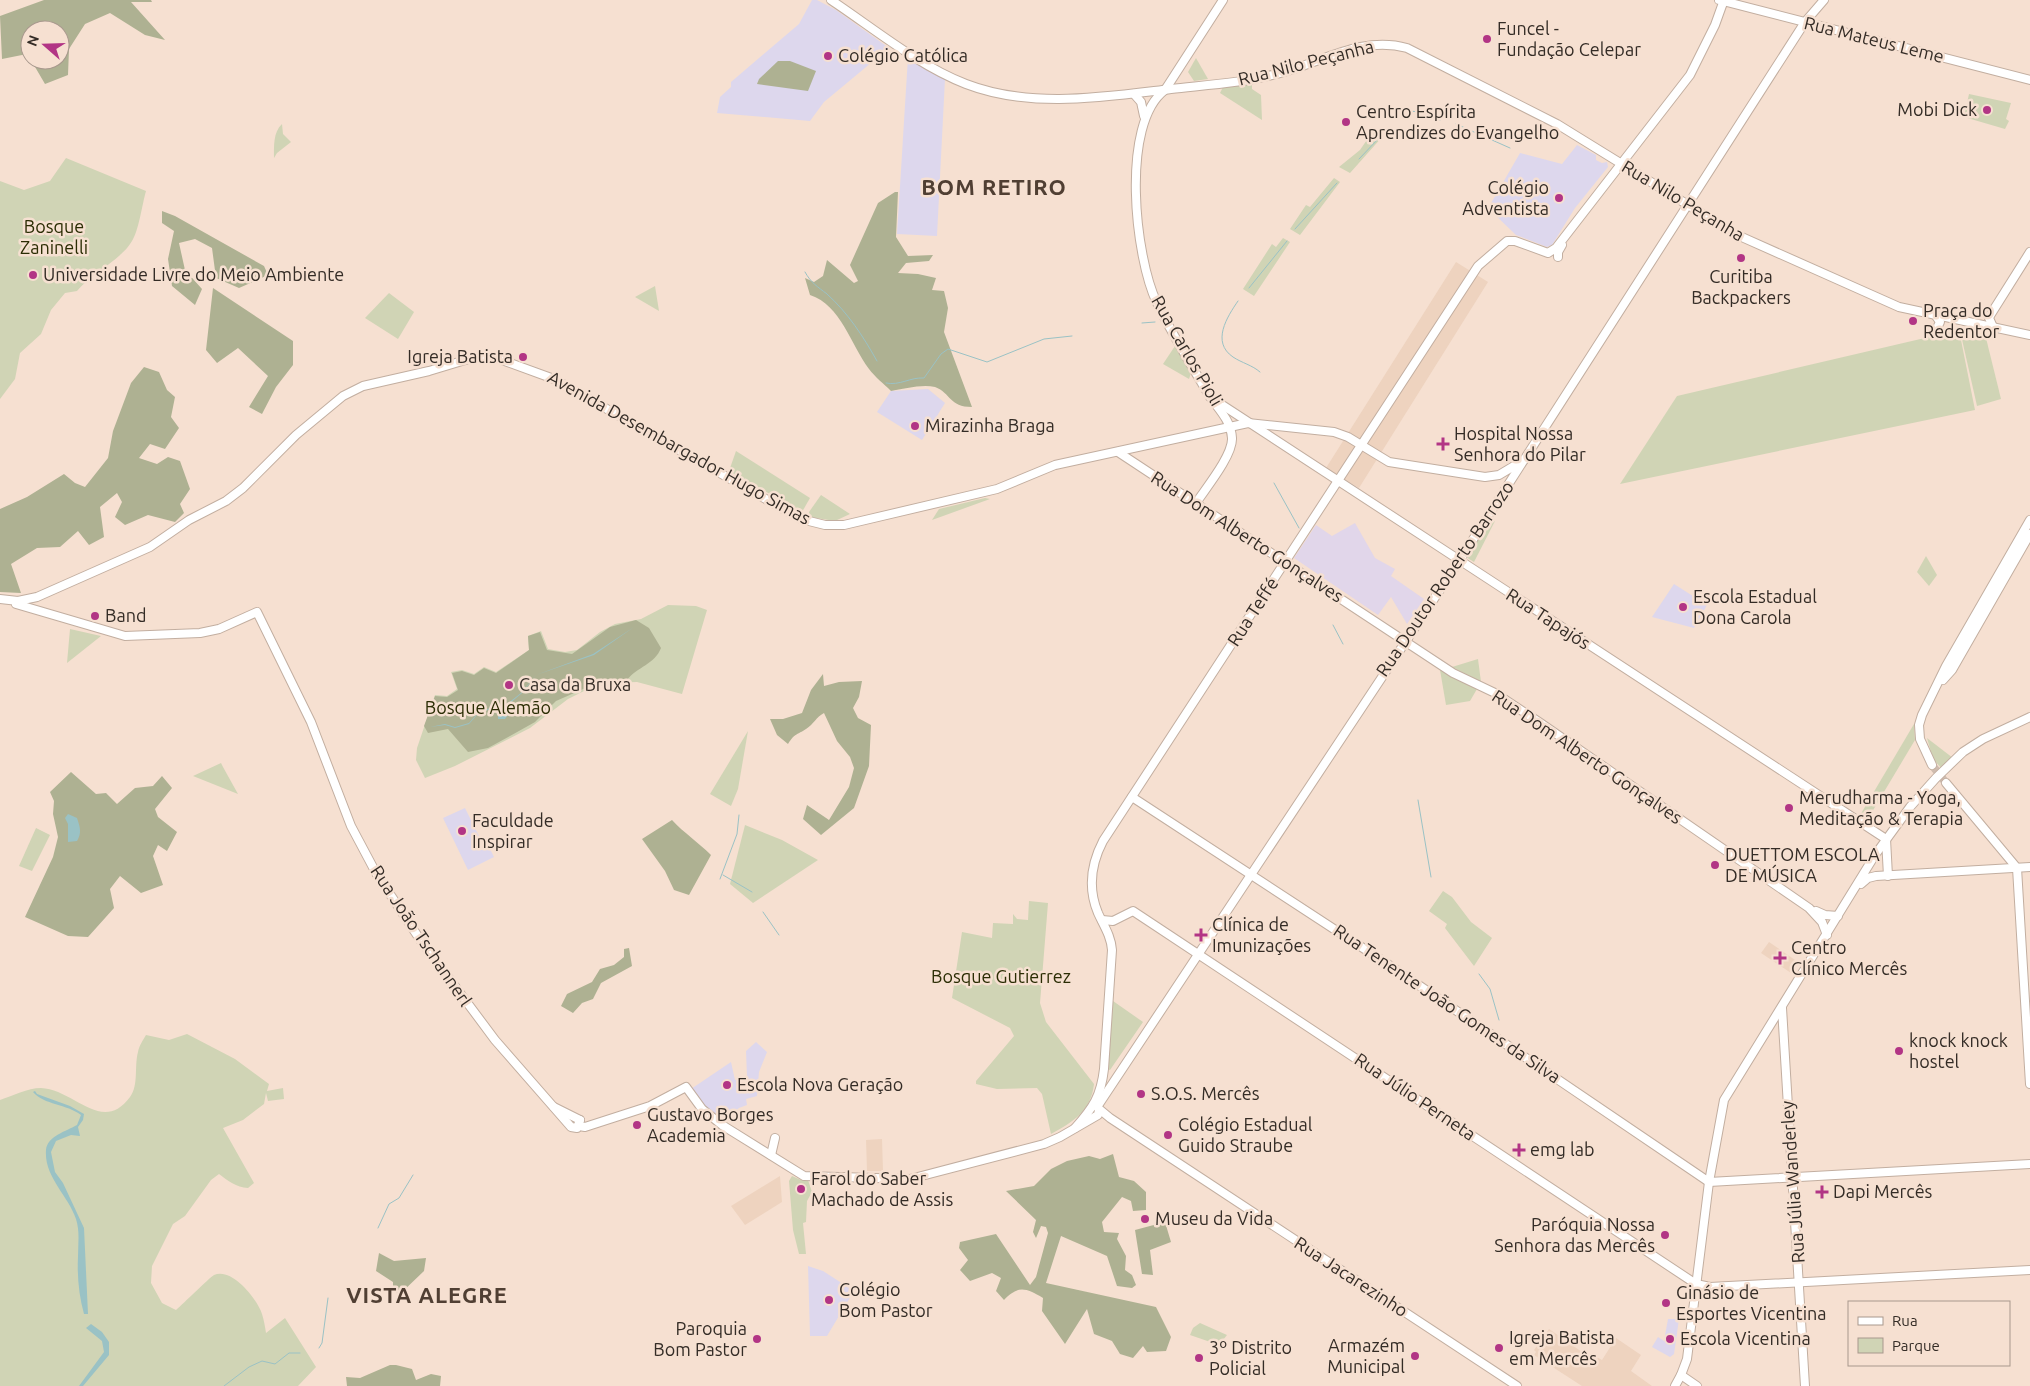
<svg xmlns="http://www.w3.org/2000/svg" width="2030" height="1386" font-family="Ubuntu,sans-serif">
	<style>
		.built { fill: #eed3bf }
		.industrial { fill: #e1d6ea }
		.education { fill: #ddd7ed }
		.green { fill: #d0d4b5 }
		.forest { fill: #aeb192 }
		.water { fill: #9ac2c5 }
		.lines { fill: none; stroke-linecap: round; stroke-linejoin: round }
		.stream { stroke: #9ac2c5; stroke-width: 1 }
		.major-tunnel { stroke: #cfbcaf; stroke-width: 8; stroke-dasharray: 8 4; stroke-linecap: butt }
		.major-casing { stroke: #c2aea0; stroke-width: 10 }
		.major { stroke: #fff; stroke-width: 8 }
		.poi-dot { fill: #b23585; stroke: #f6e0d1; stroke-width: 2 }
		.labels { text-anchor: middle; stroke-width: 5; stroke-linejoin: round; paint-order: stroke }
		.poi-label { font-size: 18px; fill: #342c26; stroke: #f6e0d1; text-anchor: start }
		.street-label { font-size: 18px; fill: #342c26; stroke: #f6e0d1 }
		.park-label { font-size: 18px; fill: #2b2d04; stroke: #f6e0d1 }
		.district-label { font-size: 22px; font-weight: bold; letter-spacing: 1px; fill: #503f33; stroke: #f6e0d1 }
	</style>
	<rect width="100%" height="100%" fill="#f6e0d1"/>
	<g class="built">
		<path d="M1456 262 1488 282 1359 488 1326 468Z"/>
		<path d="M1769 942 1798 962 1791 973 1761 953Z"/>
		<path d="M882 1139 883 1171H867L866 1140Z"/>
		<path d="M780 1176 782 1202 745 1225 731 1206Z"/>
		<path d="M1549 1329 1592 1359 1595 1356 1602 1360 1616 1338 1641 1355 1631 1371 1652 1386H1582L1534 1355 1536 1352 1534 1350Z"/>
	</g>
	<path class="industrial" d="M1355 523 1375 558 1395 569 1391 576 1424 599 1407 624 1391 597 1378 615 1294 558 1316 525 1332 536Z"/>
	<g class="education">
		<path d="M812 0H817L836 10 889 48 824 102 810 121 717 113 720 97 731 87V82L799 24Z"/>
		<path d="M908 57 945 79 937 236 897 234Z"/>
		<path d="M1577 145 1596 155V160L1602 163 1607 162 1608 167 1575 208 1552 245 1547 247 1516 235 1491 211 1490 205 1520 153 1562 164Z"/>
		<path d="M928 389 945 403 922 440 877 412 891 391Z"/>
		<path d="M1674 584 1707 605 1694 628 1652 617Z"/>
		<path d="M465 808 483 844 487 843 494 857 468 870 443 818Z"/>
		<path d="M756 1042 767 1052 759 1072 757 1096 746 1099 747 1105 739 1108 722 1121 709 1111 691 1089 731 1062 735 1080 747 1077 746 1051Z"/>
		<path d="M808 1266 823 1271 854 1291 827 1336H810Z"/>
		<path d="M1668 1319H1679L1674 1354 1670 1357 1652 1347 1658 1337 1664 1341Z"/>
	</g>
	<g class="green">
		<path d="M1196 58 1208 79 1194 81 1188 72Z"/>
		<path d="M1252 83V89L1261 95 1262 120 1220 93 1223 87Z"/>
		<path d="M1969 94 2011 103 2006 119 2009 121 2005 129 1964 117Z"/>
		<path d="M282 124 283 134 291 142 277 153 274 158C274 147 273 132 282 124Z"/>
		<path d="M1373 131 1383 136 1350 173 1339 167 1360 150Z"/>
		<path d="M66 158 146 191C142 205 139 230 132 241 122 259 91 274 77 291L65 293 51 310 41 334 20 353 15 379 0 399V181L24 190 50 181Z"/>
		<path d="M1334 178 1340 182 1300 235 1290 229 1306 205 1310 207Z"/>
		<path d="M1283 238 1290 242 1254 296 1243 289 1272 244 1276 247Z"/>
		<path d="M655 286 659 311 635 297Z"/>
		<path d="M389 293 414 312 398 339 365 318Z"/>
		<path d="M1959 330 1975 410 1620 484 1677 396Z"/>
		<path d="M1972 332 1986 338 2001 399 1977 406 1961 335Z"/>
		<path d="M1175 346 1191 373 1189 379 1163 364Z"/>
		<path d="M736 451 810 498 802 512 729 471Z"/>
		<path d="M821 495 850 514 835 521 810 517 809 512Z"/>
		<path d="M985 498 990 499 932 520 939 509Z"/>
		<path d="M1495 521 1474 562 1466 557 1487 525Z"/>
		<path d="M1926 556 1937 575 1929 586 1917 572Z"/>
		<path d="M668 605 696 606 707 610 682 694 637 682 610 683 588 689 568 699 530 728 455 766 425 778 416 760 417 748 435 695 447 696 457 689 451 672 462 670 474 674 484 667 496 672 529 650 528 636 541 631 548 649 565 652 577 650 600 632 615 624 641 619Z"/>
		<path d="M70 629 101 636 67 663Z"/>
		<path d="M1478 659 1481 682 1452 667Z"/>
		<path d="M1440 670 1477 689 1470 701 1446 705Z"/>
		<path d="M1914 724 1915 740 1866 822 1859 817Z"/>
		<path d="M748 731 738 789 731 806 710 794Z"/>
		<path d="M1927 738 1953 758 1942 769 1933 759Z"/>
		<path d="M221 763 223 767 238 794 193 776Z"/>
		<path d="M745 825 782 840 818 860 753 903 730 884Z"/>
		<path d="M36 828 50 835 32 871 19 866Z"/>
		<path d="M1443 891 1452 897 1471 922 1492 938 1474 966 1445 928 1447 924 1429 911Z"/>
		<path d="M1029 901 1048 903 1040 1003 1046 1022 1094 1084C1091 1111 1073 1122 1051 1134L1042 1094 1037 1088 997 1089 976 1084V1081L1014 1036 1010 1028 952 998 962 932 992 938 993 923 1013 924V914L1017 919 1028 920Z"/>
		<path d="M1113 1001 1143 1022 1110 1070 1107 1069 1111 1002Z"/>
		<path d="M187 1034 235 1059 269 1084 267 1091 283 1088 284 1099 268 1101 266 1093 264 1104 243 1120 223 1128 254 1183 248 1188C236 1187 228 1181 219 1174L211 1180 185 1216 173 1224 152 1266 151 1283 162 1303 176 1310C184 1303 208 1279 214 1275 232 1267 257 1299 262 1314 264 1320 265 1327 266 1333L285 1318 316 1367 298 1386H0V1100C12 1096 28 1088 41 1088 74 1089 102 1135 130 1097 139 1085 134 1067 138 1052 139 1046 143 1040 146 1035L169 1040Z"/>
		<path d="M792 1176 801 1180H808L812 1192 807 1201 806 1222 803 1223 806 1254H799L793 1230 789 1181Z"/>
		<path d="M1200 1323 1227 1335 1219 1345 1190 1335 1193 1328Z"/>
	</g>
	<g class="forest">
		<path d="M44 0H151L152 2H131L165 40 145 35 110 13 85 24 69 49 68 75 45 84 31 60H60V30H30V59L27 54 2 59 0 16Z"/>
		<path d="M778 61H790L816 71 808 91 757 84 759 79Z"/>
		<path d="M895 192H898L896 237 908 256 933 255 929 261 906 263 898 273 918 274 936 278 932 290 944 291 948 308 944 332 972 407C949 407 951 393 935 387 922 384 903 389 891 391 884 384 875 377 869 369 851 345 841 305 810 295L805 278 814 282 823 276 827 260 854 283 858 281 850 265 878 203Z"/>
		<path d="M162 211 175 216 264 266 268 275 239 288 216 278 212 248 195 239 179 243 185 270 202 289 195 305 172 286 168 259 174 231 162 223Z"/>
		<path d="M213 288 293 341V365L276 387 262 414 249 407 268 376 238 348 217 363 206 350Z"/>
		<path d="M144 367 159 372 167 390 175 397 171 417 179 428 165 449 150 444 139 458 157 464 168 457 180 461 190 489 180 504 184 513 175 522 148 515 125 525 115 517 122 502 117 493 100 507 104 537 89 545 78 531 60 547 37 548 11 564 21 593 0 592V509L27 497 64 474 75 483 85 487 108 458 113 431 131 383Z"/>
		<path d="M636 620 649 628 661 648C655 664 637 667 627 680L606 679 556 701 535 722 510 736 488 748 468 752 448 729 428 733 424 726 435 696 447 697 458 690 452 673 462 671 474 675 484 668 496 673 529 650 528 636 540 632 547 650 572 654 610 627Z"/>
		<path d="M823 674 824 686 839 682 862 681 859 697 853 708 858 718 871 725 869 766 854 808 821 835 803 819 807 805 829 820 849 787 854 768 850 757 837 741 824 713C816 717 814 724 806 729 797 735 795 733 788 744L777 735 770 719H783L802 713 811 690Z"/>
		<path d="M71 772 96 794 106 793 117 804 135 788 153 786 162 776 172 788 155 809 158 817 177 832 167 851 158 845 153 856 163 885 141 893 120 876 110 889 114 908 88 937 68 936 25 917 53 857 58 837 53 814 54 801 50 792Z"/>
		<path d="M672 820C684 833 698 842 711 855L689 895 674 890 665 871 642 839Z"/>
		<path d="M629 948 632 966 601 983 593 999 582 1003 573 1013 561 1006 567 994 592 982 600 969 614 965 624 957V949Z"/>
		<path d="M1113 1154 1119 1177 1134 1181 1146 1192V1210L1133 1211 1131 1201 1122 1197 1102 1222 1104 1232 1119 1233 1117 1239 1126 1256 1125 1270 1132 1275 1136 1285 1132 1288 1117 1286 1107 1256 1061 1236 1046 1283 1156 1307 1171 1337 1166 1351 1147 1352 1143 1346 1133 1358 1120 1354 1112 1341 1094 1334 1087 1309 1065 1344 1042 1311 1043 1298C1026 1288 1018 1285 1004 1300L996 1291 1001 1278 992 1273 970 1281 960 1270 968 1260 959 1248 960 1242 996 1234 1030 1285 1036 1277 1048 1233 1046 1227 1041 1226 1036 1238 1033 1232 1036 1220 1006 1191 1034 1186 1051 1169 1067 1161 1089 1156 1100 1159Z"/>
		<path d="M1165 1222 1171 1242 1150 1250 1153 1275 1142 1274 1135 1230Z"/>
		<path d="M379 1253 394 1261 426 1258 424 1271 400 1294 393 1292V1282L376 1271Z"/>
		<path d="M390 1365H396L412 1369 416 1380 431 1374 441 1376 440 1386H347L346 1377 360 1378Z"/>
	</g>
	<g class="water">
		<path d="M634 627 594 655 536 675 522 693 509 704 508 715 505 719H498V713L506 704 498 705 477 715 469 724 455 728 445 725 430 727 445 724 455 727 469 723 477 714 498 704H507L521 693 536 675 593 654Z"/>
		<path d="M68 814 77 818C80 827 82 833 77 841L68 842V824L65 818Z"/>
		<path d="M35 1091 37 1094 70 1106 84 1114 83 1120 78 1127 80 1136 71 1135 56 1141 51 1152 55 1172 63 1183 84 1228 88 1314H84C79 1296 77 1276 78 1257 78 1244 80 1232 76 1219 68 1195 44 1177 46 1150 47 1136 67 1131 77 1125L81 1115C67 1104 44 1105 33 1092Z"/>
		<path d="M91 1324 102 1332 109 1342V1355L83 1386H79L104 1352 102 1341 86 1328Z"/>
	</g>
	<g class="lines">
		<g class="stream">
			<path d="M1409 111 1420 112"/>
			<path d="M1433 118 1440 120"/>
			<path d="M1456 124 1510 148"/>
			<path d="M1359 159 1379 138"/>
			<path d="M1295 229 1337 183"/>
			<path d="M805 272C811 283 818 287 827 294 848 313 863 336 877 361"/>
			<path d="M1249 288 1287 241"/>
			<path d="M1238 301C1227 317 1211 342 1233 357 1242 363 1252 365 1260 372"/>
			<path d="M1142 323 1155 322"/>
			<path d="M886 383C900 386 910 377 924 378L941 354 948 349 987 362 1044 339 1072 336"/>
			<path d="M1274 483 1299 528"/>
			<path d="M1333 625 1343 644"/>
			<path d="M1418 800 1431 877"/>
			<path d="M723 875 752 892"/>
			<path d="M720 879 737 834 739 815"/>
			<path d="M763 912 779 935"/>
			<path d="M1479 974 1490 989 1499 1020"/>
			<path d="M378 1228 389 1204 399 1198 413 1175"/>
			<path d="M319 1348 322 1343 328 1298"/>
			<path d="M224 1386 249 1367 262 1361 275 1364 289 1353H300"/>
		</g>
		<path class="major-tunnel" d="M1932 765 1946 783"/>
		<defs>
			<g id="major">
				<path d="M831 0C873 28 919 66 966 84 1031 109 1104 97 1171 89 1206 85 1242 83 1276 74 1320 64 1360 35 1407 48L1557 124 1735 234 1899 307 2030 335"/>
				<path d="M1719 0 2030 80"/>
				<path d="M1134 94 1141 102 1144 116"/>
				<path d="M1558 257V252L1562 245"/>
				<path d="M1993 327 1989 318 1991 314 2030 252"/>
				<path d="M1935 332 1940 322 1936 316"/>
				<path d="M1210 397 1886 839"/>
				<path d="M1118 452 1453 673 1495 693 1539 722 1809 908 1822 922 1827 935"/>
				<path d="M1196 503C1206 488 1233 455 1232 438 1231 420 1218 409 1209 395 1191 365 1172 334 1157 303 1135 258 1120 123 1165 90L1223 0"/>
				<path d="M0 599 18 601 37 597 150 547 189 520 226 501 243 488 296 435 343 396 363 386 429 371 472 358 499 359 554 379 801 519 825 525H844L997 489 1055 465 1248 423 1334 432 1348 437 1389 462 1485 477 1499 475 1524 460"/>
				<path d="M16 604 125 636 200 633 219 629 257 612 311 722 351 826 376 873 419 938 495 1040 571 1127 577 1128 580 1120"/>
				<path d="M1943 680 1952 670 2030 534"/>
				<path d="M1932 765 1920 739 1919 725 1922 715 1946 666 2030 520"/>
				<path d="M1946 783 2017 868 2030 1084"/>
				<path d="M1132 797 1389 965 1709 1182"/>
				<path d="M1886 839 1888 876"/>
				<path d="M1861 884 1868 878 1876 876 2030 867"/>
				<path d="M1816 911 1825 915 1838 916"/>
				<path d="M1102 920 1113 921 1133 911 1696 1284 1710 1287 2030 1270"/>
				<path d="M1782 1008 1805 1386"/>
				<path d="M1099 1104 1463 555 1805 22 1824 0"/>
				<path d="M554 1107 580 1120"/>
				<path d="M1098 1108 1110 1118 1517 1386"/>
				<path d="M579 1126 585 1127 650 1106 686 1087 702 1109 722 1125 804 1176 910 1179 1044 1144 1060 1137 1098 1115 1099 1110"/>
				<path d="M1075 1128C1093 1108 1101 1096 1104 1069L1112 950C1111 936 1104 926 1098 913 1088 889 1091 864 1103 841L1478 266 1507 241H1515L1548 253 1556 248 1690 75 1715 25 1724 0"/>
				<path d="M771 1155 775 1138"/>
				<path d="M1709 1182 2030 1164"/>
				<path d="M1681 1375 1697 1386"/>
				<path d="M1675 1386 1681 1375 1687 1359 1709 1182 1724 1100 1875 855 1910 807 1936 778 1963 752 1983 739 2030 717"/>
			</g>
		</defs>
		<use href="#major" class="major-casing"/>
		<use href="#major" class="major"/>
	</g>
	<g class="poi-dot">
		<circle cx="1487" cy="39" r="5"/>
		<circle cx="828" cy="56" r="5"/>
		<circle cx="1987" cy="110" r="5"/>
		<circle cx="1346" cy="122" r="5"/>
		<circle cx="1559" cy="198" r="5"/>
		<circle cx="1741" cy="258" r="5"/>
		<circle cx="33" cy="275" r="5"/>
		<circle cx="1913" cy="321" r="5"/>
		<circle cx="523" cy="357" r="5"/>
		<circle cx="915" cy="426" r="5"/>
		<path d="M1440.5 436.5h5v5h5v5h-5v5h-5v-5h-5v-5h5z"/>
		<circle cx="1683" cy="607" r="5"/>
		<circle cx="95" cy="616" r="5"/>
		<circle cx="509" cy="685" r="5"/>
		<circle cx="1789" cy="808" r="5"/>
		<circle cx="462" cy="831" r="5"/>
		<circle cx="1715" cy="865" r="5"/>
		<path d="M1198.5 927.5h5v5h5v5h-5v5h-5v-5h-5v-5h5z"/>
		<path d="M1777.5 950.5h5v5h5v5h-5v5h-5v-5h-5v-5h5z"/>
		<circle cx="1899" cy="1051" r="5"/>
		<circle cx="727" cy="1085" r="5"/>
		<circle cx="1141" cy="1094" r="5"/>
		<circle cx="637" cy="1125" r="5"/>
		<circle cx="1168" cy="1135" r="5"/>
		<path d="M1516.5 1142.5h5v5h5v5h-5v5h-5v-5h-5v-5h5z"/>
		<circle cx="801" cy="1189" r="5"/>
		<path d="M1819.5 1184.5h5v5h5v5h-5v5h-5v-5h-5v-5h5z"/>
		<circle cx="1145" cy="1219" r="5"/>
		<circle cx="1665" cy="1235" r="5"/>
		<circle cx="829" cy="1300" r="5"/>
		<circle cx="1666" cy="1303" r="5"/>
		<circle cx="757" cy="1339" r="5"/>
		<circle cx="1670" cy="1339" r="5"/>
		<circle cx="1499" cy="1348" r="5"/>
		<circle cx="1415" cy="1356" r="5"/>
		<circle cx="1199" cy="1358" r="5"/>
	</g>
	<g class="labels">
		<g class="poi-label">
			<text x="1497" y="35">Funcel -<tspan x="1497" dy="21">Fundação Celepar</tspan></text>
			<text x="838" y="62">Colégio Católica</text>
			<text x="1977" y="116" text-anchor="end">Mobi Dick</text>
			<text x="1356" y="118">Centro Espírita<tspan x="1356" dy="21">Aprendizes do Evangelho</tspan></text>
			<text x="1549" y="194" text-anchor="end">Colégio<tspan x="1549" dy="21">Adventista</tspan></text>
			<text x="43" y="281">Universidade Livre do Meio Ambiente</text>
			<text x="1741" y="283" text-anchor="middle">Curitiba<tspan x="1741" dy="21">Backpackers</tspan></text>
			<text x="1923" y="317">Praça do<tspan x="1923" dy="21">Redentor</tspan></text>
			<text x="513" y="363" text-anchor="end">Igreja Batista</text>
			<text x="925" y="432">Mirazinha Braga</text>
			<text x="1454" y="440">Hospital Nossa<tspan x="1454" dy="21">Senhora do Pilar</tspan></text>
			<text x="1693" y="603">Escola Estadual<tspan x="1693" dy="21">Dona Carola</tspan></text>
			<text x="105" y="622">Band</text>
			<text x="519" y="691">Casa da Bruxa</text>
			<text x="1799" y="804">Merudharma - Yoga,<tspan x="1799" dy="21">Meditação &amp; Terapia</tspan></text>
			<text x="472" y="827">Faculdade<tspan x="472" dy="21">Inspirar</tspan></text>
			<text x="1725" y="861">DUETTOM ESCOLA<tspan x="1725" dy="21">DE MÚSICA</tspan></text>
			<text x="1212" y="931">Clínica de<tspan x="1212" dy="21">Imunizações</tspan></text>
			<text x="1791" y="954">Centro<tspan x="1791" dy="21">Clínico Mercês</tspan></text>
			<text x="1909" y="1047">knock knock<tspan x="1909" dy="21">hostel</tspan></text>
			<text x="737" y="1091">Escola Nova Geração</text>
			<text x="1151" y="1100">S.O.S. Mercês</text>
			<text x="647" y="1121">Gustavo Borges<tspan x="647" dy="21">Academia</tspan></text>
			<text x="1178" y="1131">Colégio Estadual<tspan x="1178" dy="21">Guido Straube</tspan></text>
			<text x="1530" y="1156">emg lab</text>
			<text x="811" y="1185">Farol do Saber<tspan x="811" dy="21">Machado de Assis</tspan></text>
			<text x="1833" y="1198">Dapi Mercês</text>
			<text x="1155" y="1225">Museu da Vida</text>
			<text x="1655" y="1231" text-anchor="end">Paróquia Nossa<tspan x="1655" dy="21">Senhora das Mercês</tspan></text>
			<text x="839" y="1296">Colégio<tspan x="839" dy="21">Bom Pastor</tspan></text>
			<text x="1676" y="1299">Ginásio de<tspan x="1676" dy="21">Esportes Vicentina</tspan></text>
			<text x="747" y="1335" text-anchor="end">Paroquia<tspan x="747" dy="21">Bom Pastor</tspan></text>
			<text x="1509" y="1344">Igreja Batista<tspan x="1509" dy="21">em Mercês</tspan></text>
			<text x="1680" y="1345">Escola Vicentina</text>
			<text x="1405" y="1352" text-anchor="end">Armazém<tspan x="1405" dy="21">Municipal</tspan></text>
			<text x="1209" y="1354">3º Distrito<tspan x="1209" dy="21">Policial</tspan></text>
		</g>
		<g class="street-label">
			<text transform="translate(1874 40) rotate(14)" y="6">Rua Mateus Leme</text>
			<text transform="translate(1306 63) rotate(-14)" y="6">Rua Nilo Peçanha</text>
			<text transform="translate(1683 201) rotate(31)" y="6">Rua Nilo Peçanha</text>
			<text transform="translate(1187 351) rotate(60)" y="6">Rua Carlos Pioli</text>
			<text transform="translate(679 448) rotate(29)" y="6">Avenida Desembargador Hugo Simas</text>
			<text transform="translate(1247 537) rotate(33)" y="6">Rua Dom Alberto Gonçalves</text>
			<text transform="translate(1445 579) rotate(-56)" y="6">Rua Doutor Roberto Barrozo</text>
			<text transform="translate(1253 612) rotate(-57)" y="6">Rua Teffé</text>
			<text transform="translate(1548 619) rotate(33)" y="6">Rua Tapajós</text>
			<text transform="translate(1587 757) rotate(34)" y="6">Rua Dom Alberto Gonçalves</text>
			<text transform="translate(421 936) rotate(56)" y="6">Rua João Tschannerl</text>
			<text transform="translate(1447 1004) rotate(34)" y="6">Rua Tenente João Gomes da Silva</text>
			<text transform="translate(1415 1097) rotate(34)" y="6">Rua Júlio Perneta</text>
			<text transform="translate(1793 1182) rotate(-94)" y="6">Rua Júlia Wanderley</text>
			<text transform="translate(1351 1277) rotate(33)" y="6">Rua Jacarezinho</text>
		</g>
		<g class="park-label">
			<text x="54" y="233">Bosque<tspan x="54" dy="21">Zaninelli</tspan></text>
			<text x="488" y="714">Bosque Alemão</text>
			<text x="1001" y="983">Bosque Gutierrez</text>
		</g>
		<g class="district-label">
			<text x="994" y="195">BOM RETIRO</text>
			<text x="427" y="1303">VISTA ALEGRE</text>
		</g>
	</g>
	<rect x="1848" y="1301" width="162" height="65" fill="#f6e0d1" stroke="#a8988d"/>
	<rect x="1858" y="1317" width="25" height="8" fill="#ffffff" stroke="#a8988d"/>
	<text x="1892" y="1326" font-size="15" fill="#342c26">Rua</text>
	<rect x="1858" y="1338" width="25" height="15" fill="#d0d4b5" stroke="#a8988d"/>
	<text x="1892" y="1351" font-size="15" fill="#342c26">Parque</text>
	<g transform="translate(45 45) rotate(290)"><circle r="24" fill="#f6e0d1" stroke="#a8988d"/>
	<path d="M0-4L9 19L0 12L-9 19Z" fill="#b23585"/>
	<text y="-8" font-size="14" font-weight="bold" text-anchor="middle" fill="#342c26">N</text>
	</g>
</svg>
